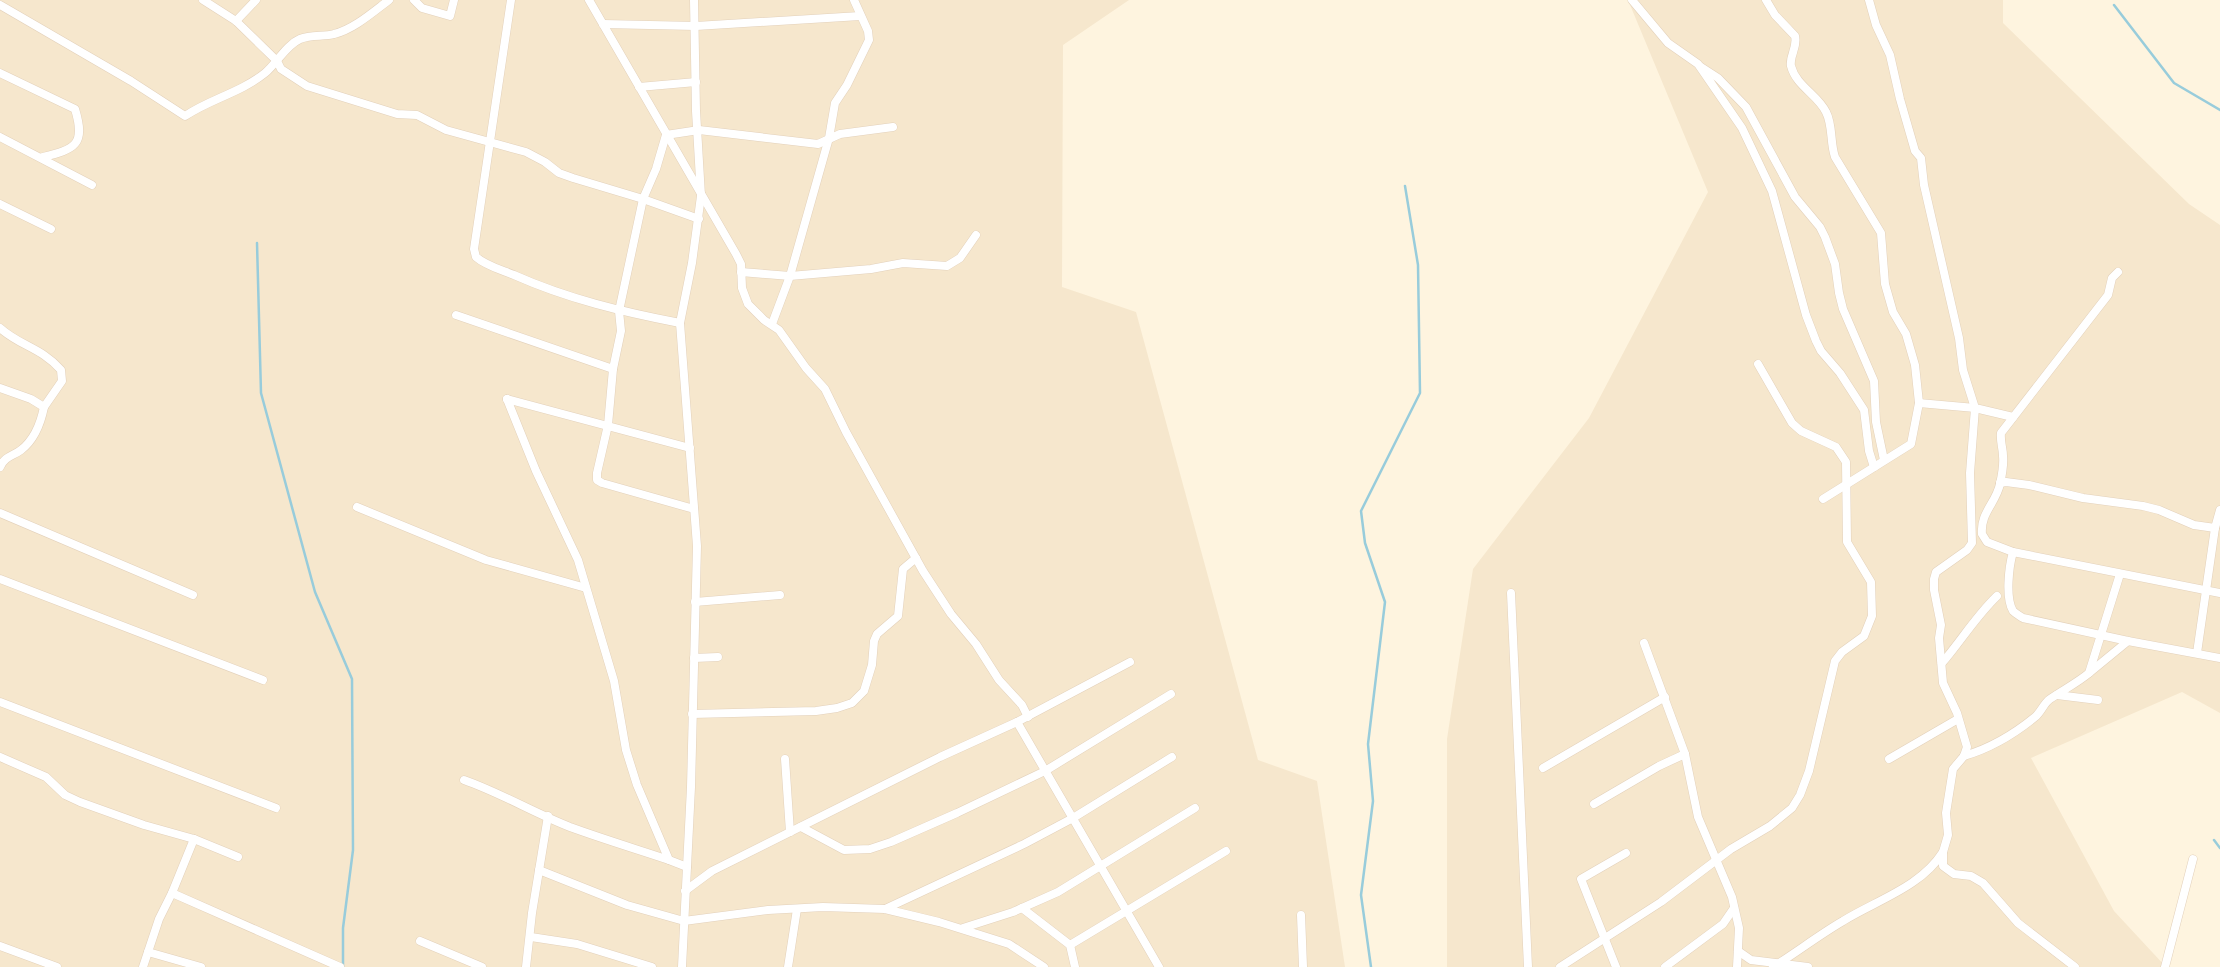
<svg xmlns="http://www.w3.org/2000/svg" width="2220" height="967" font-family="'Public Sans',sans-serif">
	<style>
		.residential { fill: #f6e7cd }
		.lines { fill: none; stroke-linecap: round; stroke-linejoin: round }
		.stream { stroke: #98ccdb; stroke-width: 2.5 }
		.street-casing { stroke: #e3d1bb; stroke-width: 9 }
		.street { stroke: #fff; stroke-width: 8 }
	</style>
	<rect width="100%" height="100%" fill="#fef4df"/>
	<g class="residential">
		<path d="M0 0H1129L1063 45 1062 287 1136 312 1258 760 1317 781 1345 967H0Z"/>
		<path d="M1628 0H2003V23L2189 204 2220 225V713L2182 692 2031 758 2114 911 2166 967H1447V739L1473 569 1589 418 1708 192Z"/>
	</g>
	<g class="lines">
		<g class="stream">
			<path d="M2114 5 2174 83 2220 110"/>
			<path d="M257 243 261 393 315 592 352 679 353 850 343 928V967"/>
			<path d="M2214 840 2220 848"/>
			<path d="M1371 967 1361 895 1373 801 1368 744 1385 602 1365 543 1361 511 1420 393 1418 265 1405 186"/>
		</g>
		<defs>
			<g id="street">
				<path d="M203 0 236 21 277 61 281 69 307 86 397 114 417 115 446 130 526 152 545 162 559 173 573 178 643 199 699 219"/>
				<path d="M414 0 422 8 450 16 454 0"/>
				<path d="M511 0 474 249 476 257C486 266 502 270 514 275 568 299 623 312 680 323"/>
				<path d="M589 0 736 254 741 264 742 288 748 304 764 320 779 330 806 368 825 389 846 432 923 571 951 614 976 644 999 680 1022 705 1028 717"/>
				<path d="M1632 0 1668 43 1698 64 1742 128 1772 191 1806 315 1816 341 1821 351 1840 373 1864 410 1869 451 1874 467"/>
				<path d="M1766 0 1775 15 1795 36C1798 47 1789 56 1791 66 1796 86 1818 95 1826 112 1833 125 1830 143 1835 157L1881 233 1885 284 1893 312 1906 334 1915 365 1919 403 1911 444 1823 499"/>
				<path d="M1869 0 1876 25 1890 55 1900 99 1915 151 1921 158 1924 185 1959 338 1963 370 1975 408 2013 417"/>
				<path d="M0 5 131 81 185 116C210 99 240 93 265 73 277 63 286 45 300 39 311 34 324 37 334 34 354 29 373 12 389 0"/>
				<path d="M236 21 256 0"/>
				<path d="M603 24 696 26 860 16"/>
				<path d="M1701 67 1718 78 1746 107 1795 197 1820 227 1825 237 1835 264 1839 293 1843 309 1874 381 1876 422 1884 460"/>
				<path d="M0 73 75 109C86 145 75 149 43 157"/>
				<path d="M639 87 696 82"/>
				<path d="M0 137 92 185"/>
				<path d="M0 204 51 229"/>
				<path d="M741 272 790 276 871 269 903 263 947 266 960 258 976 235"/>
				<path d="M2118 272 2112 278 2108 295 2001 433C2000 442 2003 448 2003 456 2004 465 2002 475 2000 484 1996 503 1980 513 1982 534L1987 542 2013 552C2009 566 2005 598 2013 611 2016 614 2020 616 2023 618L2128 641 2220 658"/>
				<path d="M456 315 613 369"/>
				<path d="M772 324 790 276 829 138 835 103 847 85 869 40 868 31 854 0"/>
				<path d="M0 328C20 346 42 348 61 370L62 381 44 407"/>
				<path d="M0 388 31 399 44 407C41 422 34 440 21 450 13 456 5 456 0 467"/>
				<path d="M507 399 536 471 578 560 614 681 626 750 637 785 669 860 687 867"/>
				<path d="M507 399 690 448"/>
				<path d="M1919 403 1975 408 1970 473 1972 543 1967 550 1936 572 1934 579V590L1941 625 1939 638 1943 683 1957 713 1967 747 1964 756 1953 769 1946 813 1948 835 1943 852V866L1954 874 1971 876 1983 883 2018 923 2075 967"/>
				<path d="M2000 483 2006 482 2029 485 2083 498 2143 506 2159 510 2194 525 2215 528"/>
				<path d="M357 507 486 560 586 588"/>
				<path d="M694 509 602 483 597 480V473L608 425 613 369 621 331 619 311 643 199 656 169 666 135 699 130 818 144 840 134 893 127"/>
				<path d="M0 513 193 595"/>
				<path d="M2013 552 2220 593"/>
				<path d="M0 579 263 680"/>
				<path d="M1511 593 1528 967"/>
				<path d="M695 602 780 595"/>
				<path d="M1644 643 1685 754 1698 817 1732 897 1739 928 1737 967"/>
				<path d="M2197 653 2215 528 2220 510"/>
				<path d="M694 658 718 657"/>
				<path d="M1942 663C1961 641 1976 616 1997 596"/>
				<path d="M2089 673 2128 641"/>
				<path d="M2057 695 2098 700"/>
				<path d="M0 702 276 808"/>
				<path d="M692 714 816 711 837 708 852 703 864 691 872 665 874 641 877 634 898 616 903 569 916 558"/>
				<path d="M1017 722 1159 967"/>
				<path d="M1964 756C1991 748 2013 735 2035 717 2041 712 2044 703 2050 699 2063 690 2077 683 2089 673L2120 574"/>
				<path d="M0 757 46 777 65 795 80 802 144 825 194 839 238 857"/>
				<path d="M785 759 790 832"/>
				<path d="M1889 759 1958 719"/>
				<path d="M1543 768 1665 697"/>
				<path d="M464 780C501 793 534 813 570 827 603 839 636 849 669 860"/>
				<path d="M1594 804 1659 766 1685 754"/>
				<path d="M801 827 844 850 870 849 891 842 957 813 1045 771 1171 694"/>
				<path d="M539 870 627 905 684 921 768 910 823 907 885 909 939 922 1009 944 1044 967"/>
				<path d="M685 891 712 871 940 757 1017 722 1130 662"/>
				<path d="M172 893 340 967"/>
				<path d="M1022 908 1070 945 1075 967"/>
				<path d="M885 909 1024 844 1073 818 1172 757"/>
				<path d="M1301 915 1303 967"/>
				<path d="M963 928 1013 912 1058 892 1195 808"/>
				<path d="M531 937 577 944 652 967"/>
				<path d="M420 941 482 967"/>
				<path d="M1070 945 1226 851"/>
				<path d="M0 946 57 967"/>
				<path d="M1738 951 1751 960 1808 967"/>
				<path d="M148 952 201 967"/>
				<path d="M143 967 159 919 172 893 194 839"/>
				<path d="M526 967 532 913 548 816"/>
				<path d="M682 967 691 787 697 546 680 323 692 263 701 196 696 111 694 0"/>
				<path d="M788 967 797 909"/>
				<path d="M1560 967 1661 902 1731 849 1770 826 1792 808 1800 795 1809 771 1835 661 1842 652 1864 636 1872 616 1871 582 1847 542 1846 462 1836 447 1801 431 1792 423 1758 364"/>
				<path d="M1616 967 1581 879 1626 853"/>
				<path d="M1665 967 1723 924 1734 908"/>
				<path d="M1773 967C1797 952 1819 935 1843 921 1877 900 1921 887 1943 852"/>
				<path d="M2165 967 2193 859"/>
			</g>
		</defs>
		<use href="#street" class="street-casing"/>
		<use href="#street" class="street"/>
	</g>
</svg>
